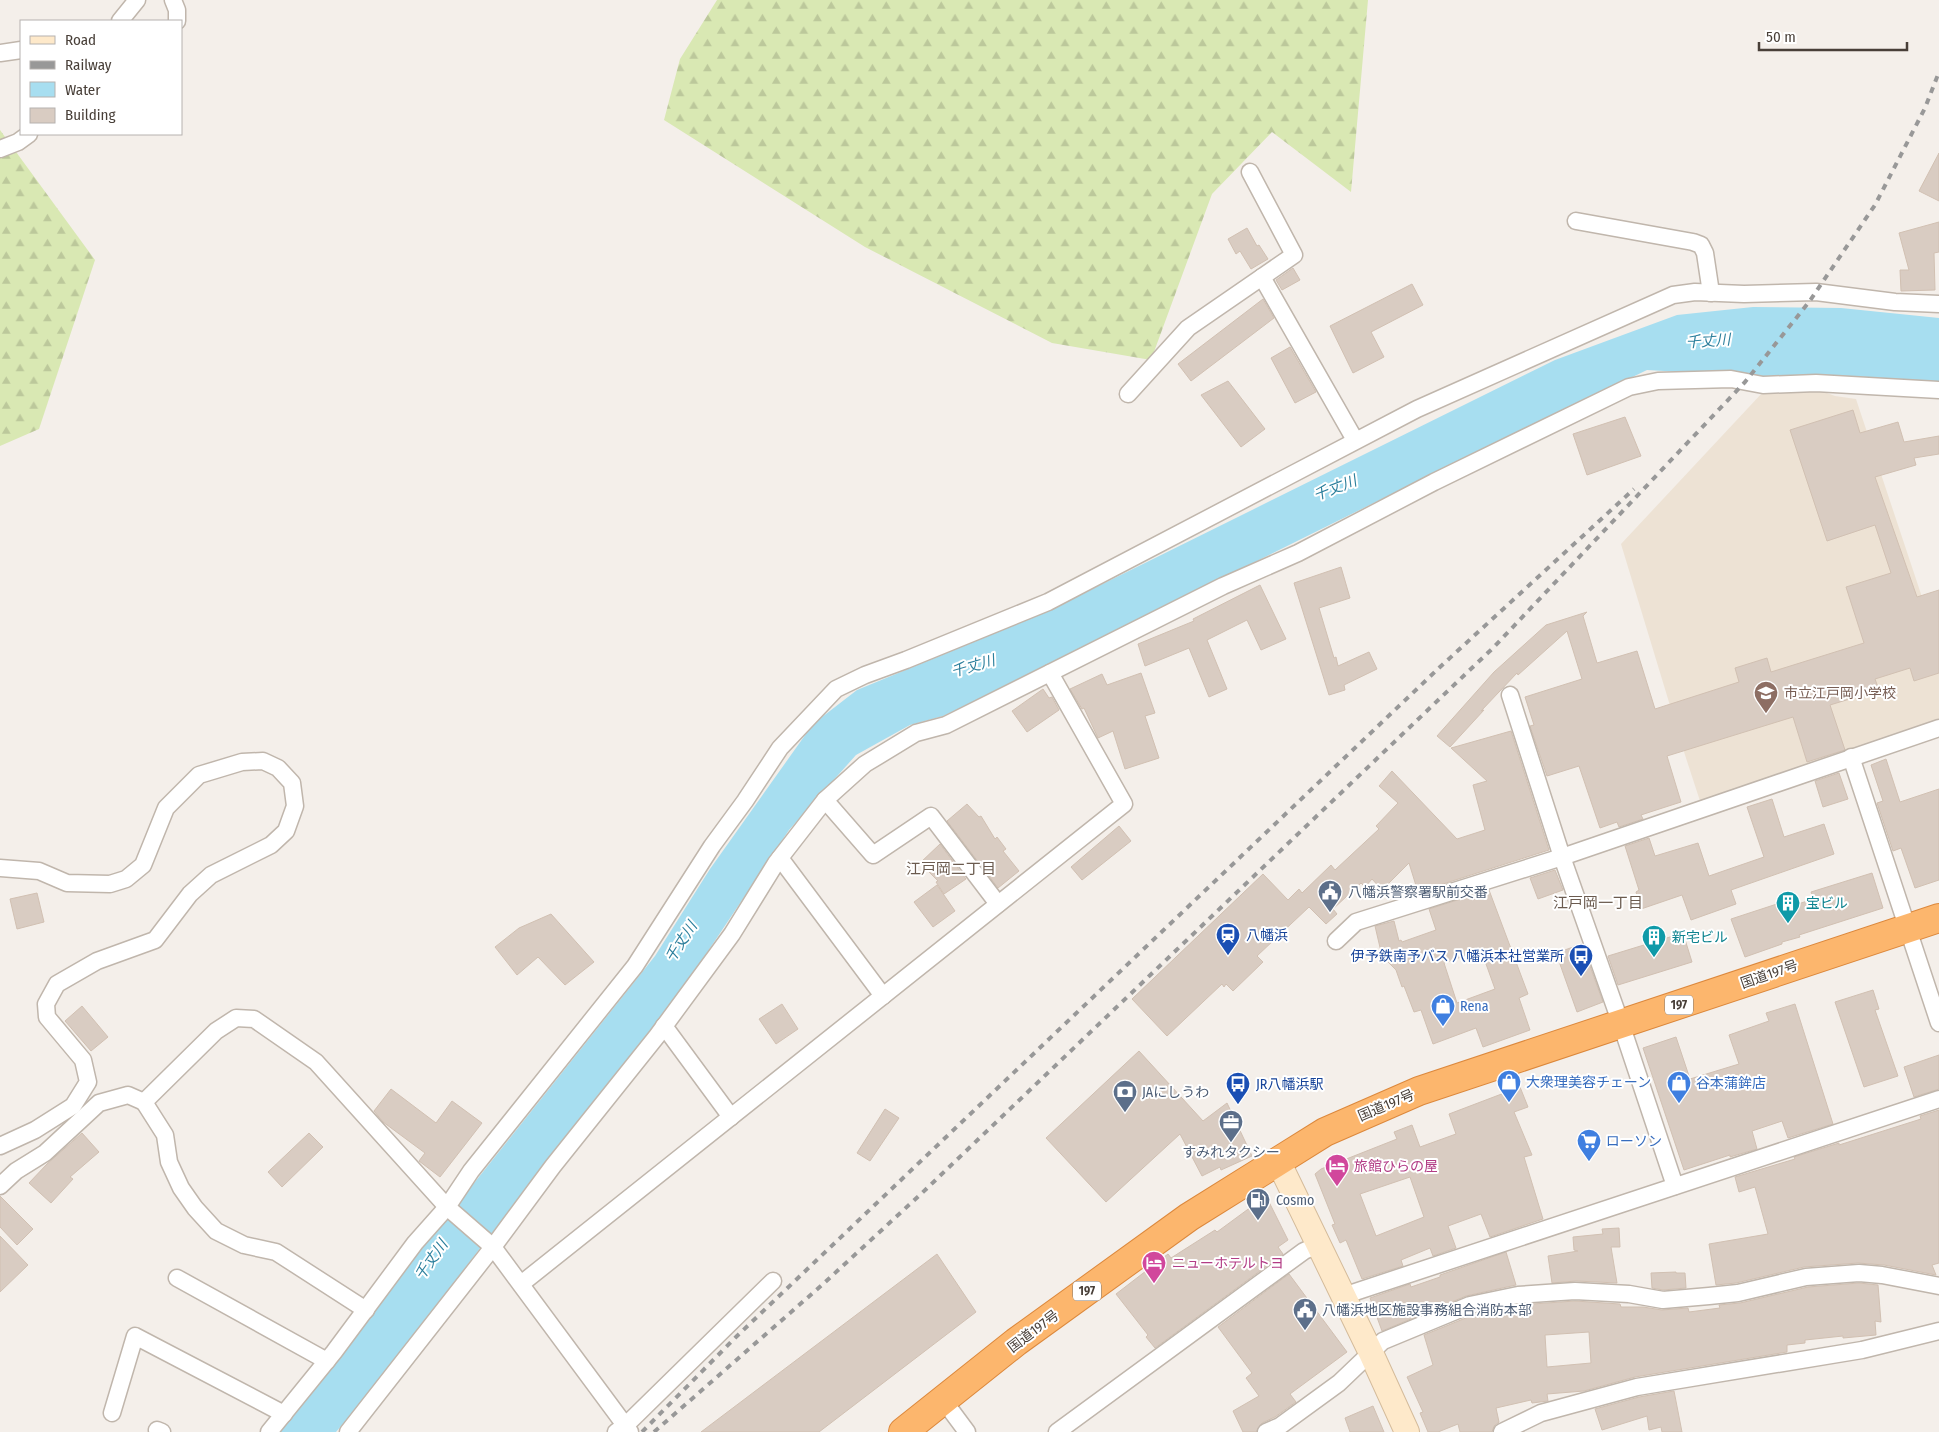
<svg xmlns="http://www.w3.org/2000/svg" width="1939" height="1432" font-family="'Fira Sans Condensed','Noto Sans JP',sans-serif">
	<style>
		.education { fill: #ede2d4 }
		.forest { fill: url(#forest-firs) }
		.water { fill: #a7def0 }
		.building { fill: #d9ccc2; stroke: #d1c0b2; fill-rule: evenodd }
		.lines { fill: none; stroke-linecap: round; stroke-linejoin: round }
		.street-casing { stroke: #c0b6ac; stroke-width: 19 }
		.secondary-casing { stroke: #d4bb9a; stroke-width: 26 }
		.highway-casing { stroke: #dc883c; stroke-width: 30 }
		.street { stroke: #fff; stroke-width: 16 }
		.secondary { stroke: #fee9ca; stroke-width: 24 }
		.highway { stroke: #fcb66d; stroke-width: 28 }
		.rail { stroke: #989898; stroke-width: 4; stroke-dasharray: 6 6; stroke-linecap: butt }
		.labels { text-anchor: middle; stroke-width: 4; stroke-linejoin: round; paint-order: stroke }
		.shield { fill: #fff; stroke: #7f7974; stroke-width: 1 }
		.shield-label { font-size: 12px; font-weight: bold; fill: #483f38 }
		.education-label { font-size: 14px; fill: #785e54; stroke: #fff; text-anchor: start }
		.service-label { font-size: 14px; fill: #4e5e75; stroke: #fff; text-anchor: start }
		.culture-label { font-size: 14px; fill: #0d838f; stroke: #fff; text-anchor: start }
		.transit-label { font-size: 14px; fill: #164399; stroke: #fff; text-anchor: start }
		.street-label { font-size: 14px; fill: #483f38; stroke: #fff }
		.shop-label { font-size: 14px; fill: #366cbe; stroke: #fff; text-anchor: start }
		.hotel-label { font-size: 14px; fill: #b23c85; stroke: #fff; text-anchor: start }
		.water-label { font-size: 15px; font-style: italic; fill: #2c7f9c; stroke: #fff }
		.neighbourhood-label { font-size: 15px; fill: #6b5b4f; stroke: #fff }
	</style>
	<defs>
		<pattern id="forest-firs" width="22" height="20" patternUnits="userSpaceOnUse" patternTransform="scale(1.25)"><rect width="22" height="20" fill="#d9e8b3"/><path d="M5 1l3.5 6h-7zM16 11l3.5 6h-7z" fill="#bcc89b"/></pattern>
	</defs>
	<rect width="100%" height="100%" fill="#f4efea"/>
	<path class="education" d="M1813 388 1835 396 1856 399 1939 648V725L1701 804 1685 755 1621 544 1763 392Z"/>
	<g class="forest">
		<path d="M717 0H1368L1351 192 1272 132 1212 194 1151 360 1052 343 865 247 664 120 680 59Z"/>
		<path d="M0 130 95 260 39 429 0 446Z"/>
	</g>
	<path class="water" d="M1753 307 1841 308 1939 318V384L1783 378 1647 370 1438 471 1000 689 943 716 910 725 856 755 789 830 694 972 651 1030 481 1247 378 1383 336 1432H280L423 1247 655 956 710 869 813 724 857 690 1044 613 1555 360 1677 315Z"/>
	<g class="building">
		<path d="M1939 153V201L1919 191Z"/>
		<path d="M1939 222V252L1934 253 1935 290 1901 291 1900 270H1909L1899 233Z"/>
		<path d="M1247 228 1257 246 1259 245 1268 259 1251 269 1240 251 1236 254 1228 239Z"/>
		<path d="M1293 268 1300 280 1282 290 1276 280Z"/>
		<path d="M1412 284 1423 305 1371 332 1384 357 1353 373 1330 326Z"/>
		<path d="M1263 299 1274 318 1191 381 1178 364Z"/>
		<path d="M1290 347 1316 392 1295 403 1271 358Z"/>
		<path d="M1228 381 1265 429 1241 447 1201 395Z"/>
		<path d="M1853 410 1860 433 1898 422 1904 442 1939 436V454L1914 458 1916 465 1875 477 1917 597 1939 590V673L1914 681 1910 668 1875 679 1879 690 1830 705 1845 750 1807 762 1793 717 1667 756 1681 802 1650 812 1641 815 1643 819 1619 827 1617 822 1600 828 1579 766 1547 776 1530 726 1534 725 1525 697 1582 679 1567 631 1518 675 1517 673 1481 711 1484 710 1450 747 1437 736 1494 672 1546 625 1587 612 1583 616 1597 663 1637 651 1655 709 1739 682 1735 668 1767 658 1771 672 1864 643 1846 587 1891 573 1875 525 1827 541 1790 430Z"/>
		<path d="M1625 417 1641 456 1587 475 1573 434Z"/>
		<path d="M1341 567 1350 598 1319 608 1334 658 1336 657 1338 666 1369 652 1377 669 1344 685 1345 690 1329 695 1294 583Z"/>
		<path d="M1260 585 1286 639 1261 650 1247 620 1207 640 1227 689 1209 697 1189 648 1145 666 1138 644 1194 621 1193 619Z"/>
		<path d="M1141 673 1155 713 1145 716 1159 758 1125 769 1113 731 1098 738 1084 708 1082 709 1070 689 1102 674 1107 685Z"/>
		<path d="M1043 689 1049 698 1052 697 1059 710 1027 732 1012 711Z"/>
		<path d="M1511 731 1549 850 1418 892 1409 863 1382 890 1372 879 1365 887 1361 883 1333 909 1337 914 1326 924 1309 907 1257 956 1263 962 1233 991 1226 984 1224 987 1222 984 1167 1036 1132 999 1263 874 1288 900 1299 889 1302 893 1331 865 1335 870 1379 829 1376 826 1398 803 1379 786 1392 771 1457 839 1485 830 1473 785 1487 781 1451 748Z"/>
		<path d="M1886 759 1900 802 1939 789V880L1915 888 1901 848 1893 851 1877 803 1883 801 1871 765Z"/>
		<path d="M1839 773 1848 799 1823 807 1815 781Z"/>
		<path d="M1772 799 1784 837 1824 824 1834 854 1731 890 1736 904 1691 920 1682 895 1641 909 1636 892 1639 890 1625 846 1649 838 1655 856 1698 843 1709 876 1764 857 1747 807Z"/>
		<path d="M967 804 979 817 981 816 995 839 997 837 1006 849 1003 851 1019 871 998 888 947 821Z"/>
		<path d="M1119 826 1131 841 1082 880 1071 867Z"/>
		<path d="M940 844 966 879 944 894 936 882 938 881 920 863Z"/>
		<path d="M1555 870 1563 890 1538 899 1530 878Z"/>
		<path d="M1872 873 1883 908 1799 935 1800 937 1782 942V944L1745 957 1731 919 1783 902 1785 908 1814 899 1811 892Z"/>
		<path d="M937 885 955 911 933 927 914 902Z"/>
		<path d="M1489 890 1528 994 1519 998 1530 1030 1483 1047 1476 1028 1433 1044 1421 1010 1414 1012 1404 986 1402 987 1396 970 1382 956 1375 926 1394 921 1399 941 1401 940 1402 942 1436 930 1429 909ZM1481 950 1495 989 1457 1003 1444 963Z"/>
		<path d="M37 893 44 922 17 929 10 899Z"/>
		<path d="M551 914 594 962 565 985 538 957 517 975 495 947 519 928Z"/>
		<path d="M1683 933 1692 962 1618 985 1608 956Z"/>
		<path d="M1582 944 1603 1002 1577 1012 1556 953Z"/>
		<path d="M1873 990 1879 1009 1875 1010 1898 1076 1864 1087 1835 1002Z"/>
		<path d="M782 1004 798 1029 776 1044 759 1019Z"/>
		<path d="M1795 1004 1833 1124 1788 1138 1782 1121 1752 1131 1757 1149 1730 1157V1155L1684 1170 1643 1048 1676 1037 1690 1079 1739 1064 1729 1035 1769 1021 1766 1013Z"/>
		<path d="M82 1006 108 1037 91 1051 65 1021Z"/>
		<path d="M1139 1051 1203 1121 1227 1103 1252 1156 1221 1170 1220 1167 1202 1176 1180 1134 1106 1202 1046 1138Z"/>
		<path d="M1939 1055V1089L1914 1097 1904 1067Z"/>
		<path d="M1520 1087 1528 1107 1514 1112 1532 1155 1524 1157 1543 1219 1490 1237 1481 1214 1448 1226 1456 1248 1433 1256 1430 1248 1401 1260 1403 1266 1362 1279 1346 1240 1340 1243 1332 1225 1335 1224 1315 1174 1321 1169 1397 1139 1394 1132 1412 1125 1420 1147 1456 1134 1449 1114ZM1410 1177 1424 1217 1376 1236 1360 1194Z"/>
		<path d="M391 1089 436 1123 452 1101 482 1123 440 1177 419 1161 425 1153 383 1122 374 1111Z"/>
		<path d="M885 1109 899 1118 870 1161 857 1153Z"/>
		<path d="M1939 1110V1263L1932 1265 1936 1275 1884 1265 1858 1263 1804 1267 1736 1283 1716 1285 1709 1244 1768 1234 1755 1187 1739 1192 1735 1177 1795 1159 1794 1157 1839 1143V1145L1921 1119 1920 1116Z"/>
		<path d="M82 1133 99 1152 70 1177 73 1179 51 1203 29 1183 47 1164Z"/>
		<path d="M309 1133 323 1147 282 1187 268 1172Z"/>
		<path d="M0 1196 33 1229 17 1245 0 1227Z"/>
		<path d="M1266 1196 1288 1240 1278 1247 1283 1254 1155 1348 1146 1337 1148 1335 1116 1294 1168 1254 1171 1258 1215 1230 1217 1232Z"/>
		<path d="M1619 1228 1620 1247H1611L1617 1283 1576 1281 1552 1283 1548 1256 1578 1251 1574 1250 1573 1237 1603 1234 1602 1229Z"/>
		<path d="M0 1236 28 1265 0 1292Z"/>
		<path d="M1506 1252 1516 1285 1466 1296 1382 1331 1370 1298 1410 1284 1411 1287 1440 1277V1275Z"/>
		<path d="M937 1254 976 1312 819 1432H701Z"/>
		<path d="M1676 1272V1273H1685L1686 1288 1663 1290 1652 1288 1651 1273Z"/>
		<path d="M1289 1274 1347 1352 1290 1394 1296 1402 1275 1417 1262 1423 1256 1432H1243L1233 1411 1259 1396 1246 1378 1252 1373 1218 1327Z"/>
		<path d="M1859 1283 1878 1285 1881 1322 1875 1321 1876 1335 1843 1338V1336L1805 1340V1343L1787 1345V1352L1635 1377 1584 1391 1547 1394 1548 1401 1532 1403 1531 1400 1496 1408 1499 1422 1494 1426 1492 1432H1460L1458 1424 1438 1432H1428L1420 1413 1423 1412 1407 1377 1433 1365 1424 1335 1473 1315 1519 1305 1575 1301 1620 1304 1621 1307H1643L1662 1310 1688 1308 1689 1312 1720 1308 1719 1305 1740 1303 1808 1287ZM1589 1332 1591 1363 1547 1367 1545 1335Z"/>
		<path d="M1674 1391 1682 1432H1662L1661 1427 1649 1430 1647 1416 1602 1430 1595 1409 1639 1397Z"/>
		<path d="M1373 1406 1384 1432H1350L1345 1418Z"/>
	</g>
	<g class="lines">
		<defs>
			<g id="street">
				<path d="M173 0 177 10V21"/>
				<path d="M120 21 137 0"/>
				<path d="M0 53 21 50"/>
				<path d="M0 149 18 142 29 134"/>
				<path d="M1250 172 1294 255 1262 277"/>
				<path d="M1576 221 1693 242 1701 245 1705 253 1711 293"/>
				<path d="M1128 394 1188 328 1262 277 1355 440"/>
				<path d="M1510 695 1562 857 1621 1024 1675 1186"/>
				<path d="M1851 757 1939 1023"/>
				<path d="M825 800 873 855 931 816 998 904"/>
				<path d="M780 858 883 996"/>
				<path d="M0 868 39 871 67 883 110 884 126 879 143 865 166 808 199 775 242 762 263 761 278 768 292 783 295 806 286 831 271 845 211 875 190 894 155 940 97 961 57 984 46 1004 47 1017 83 1060 88 1082 73 1106 35 1130 0 1146"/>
				<path d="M1336 941 1356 922 1562 857 1939 728"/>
				<path d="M664 1026 731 1117"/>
				<path d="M144 1102 165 1135 169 1162 181 1188 195 1208 216 1231 244 1245 276 1252 366 1310"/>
				<path d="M0 1186 16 1171 45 1153 99 1103 128 1095 144 1102 216 1031 236 1018 254 1019 316 1062 447 1207 493 1247 630 1432"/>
				<path d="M177 1278 327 1361"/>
				<path d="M521 1284 1124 804 1050 673"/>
				<path d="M1343 1296 1939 1099"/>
				<path d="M944 1401 967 1432"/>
				<path d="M112 1413 135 1336 284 1414"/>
				<path d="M157 1430 162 1432"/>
				<path d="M269 1432 334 1352 415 1243 447 1207 471 1171 635 966 712 846 745 801 780 748 836 689 865 675 906 660 1048 602 1417 409 1673 295 1695 292 1744 294 1816 292 1895 302 1939 304"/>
				<path d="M348 1432 493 1247 553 1166 657 1036 732 934 776 863 825 800 865 764 916 733 946 725 1223 586 1298 553 1434 482 1629 387 1658 381 1731 379 1763 385 1816 383 1939 390"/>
				<path d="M616 1432 626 1425 773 1281"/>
				<path d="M1057 1432 1304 1251 1318 1245"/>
				<path d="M1266 1432 1280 1426 1339 1383 1383 1341 1470 1305 1518 1295 1575 1291 1629 1294 1663 1300 1709 1296 1738 1293 1806 1277 1859 1273 1882 1275 1939 1286"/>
				<path d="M1502 1432 1541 1413 1637 1387 1862 1350 1939 1331"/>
			</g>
			<path id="secondary" d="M1278 1161 1371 1353 1407 1432"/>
			<path id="highway" d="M903 1432 1016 1342 1189 1217 1325 1132 1419 1091 1939 918"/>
		</defs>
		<use href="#street" class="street-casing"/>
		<use href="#secondary" class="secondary-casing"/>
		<use href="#highway" class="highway-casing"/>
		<use href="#street" class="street"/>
		<use href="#secondary" class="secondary"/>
		<use href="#highway" class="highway"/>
		<g class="rail">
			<path d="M642 1432 737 1336 1440 667 1634 489"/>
			<path d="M654 1432 822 1285 922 1193 1455 684 1493 648 1745 382 1809 302 1875 205 1925 108 1939 72"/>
		</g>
	</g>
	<defs>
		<symbol id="school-pin" viewBox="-11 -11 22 30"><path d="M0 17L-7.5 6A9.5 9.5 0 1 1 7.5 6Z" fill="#8d6e63" stroke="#fff"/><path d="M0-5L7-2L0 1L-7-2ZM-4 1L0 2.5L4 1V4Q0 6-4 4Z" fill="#fff"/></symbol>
		<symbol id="civic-pin" viewBox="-11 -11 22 30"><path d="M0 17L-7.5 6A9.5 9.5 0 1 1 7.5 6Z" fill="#5c6f8a" stroke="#fff"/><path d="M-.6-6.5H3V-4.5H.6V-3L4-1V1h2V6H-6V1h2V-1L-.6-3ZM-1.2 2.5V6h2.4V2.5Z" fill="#fff"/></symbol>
		<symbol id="building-pin" viewBox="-11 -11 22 30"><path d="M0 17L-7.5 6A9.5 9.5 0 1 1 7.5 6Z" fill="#0f9aa8" stroke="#fff"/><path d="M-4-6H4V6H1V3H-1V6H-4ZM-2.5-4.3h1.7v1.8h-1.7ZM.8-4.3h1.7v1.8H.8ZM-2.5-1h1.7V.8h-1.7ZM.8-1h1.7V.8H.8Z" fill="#fff"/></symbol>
		<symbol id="station-pin" viewBox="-11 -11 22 30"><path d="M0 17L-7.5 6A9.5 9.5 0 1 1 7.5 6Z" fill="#1a4fb4" stroke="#fff"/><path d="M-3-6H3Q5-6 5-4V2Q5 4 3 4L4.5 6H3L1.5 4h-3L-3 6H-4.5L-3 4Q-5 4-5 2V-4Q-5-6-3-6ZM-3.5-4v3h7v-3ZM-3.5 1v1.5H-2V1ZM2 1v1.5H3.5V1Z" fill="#fff"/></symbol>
		<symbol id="bus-pin" viewBox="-11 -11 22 30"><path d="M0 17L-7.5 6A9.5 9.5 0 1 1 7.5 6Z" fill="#1a4fb4" stroke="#fff"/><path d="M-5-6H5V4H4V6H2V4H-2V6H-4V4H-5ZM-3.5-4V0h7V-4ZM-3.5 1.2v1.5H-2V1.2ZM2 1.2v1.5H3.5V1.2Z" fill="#fff"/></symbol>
		<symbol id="shop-pin" viewBox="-11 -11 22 30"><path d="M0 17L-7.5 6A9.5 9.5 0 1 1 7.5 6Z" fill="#3f7fe0" stroke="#fff"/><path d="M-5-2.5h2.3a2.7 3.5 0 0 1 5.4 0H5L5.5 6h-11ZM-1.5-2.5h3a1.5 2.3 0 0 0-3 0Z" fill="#fff"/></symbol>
		<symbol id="bank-pin" viewBox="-11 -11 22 30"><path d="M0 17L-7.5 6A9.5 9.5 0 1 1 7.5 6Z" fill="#5c6f8a" stroke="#fff"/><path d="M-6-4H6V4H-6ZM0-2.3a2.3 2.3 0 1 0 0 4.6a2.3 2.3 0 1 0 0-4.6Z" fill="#fff"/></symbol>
		<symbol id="office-pin" viewBox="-11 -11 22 30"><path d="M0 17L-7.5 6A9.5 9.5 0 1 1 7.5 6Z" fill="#5c6f8a" stroke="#fff"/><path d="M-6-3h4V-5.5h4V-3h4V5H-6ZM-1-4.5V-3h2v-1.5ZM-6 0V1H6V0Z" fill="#fff"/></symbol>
		<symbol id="supermarket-pin" viewBox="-11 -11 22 30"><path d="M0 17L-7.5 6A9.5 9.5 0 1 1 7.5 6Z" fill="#3f7fe0" stroke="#fff"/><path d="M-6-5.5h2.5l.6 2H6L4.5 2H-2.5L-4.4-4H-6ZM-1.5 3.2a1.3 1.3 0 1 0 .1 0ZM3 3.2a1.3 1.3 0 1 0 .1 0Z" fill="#fff"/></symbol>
		<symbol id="hotel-pin" viewBox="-11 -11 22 30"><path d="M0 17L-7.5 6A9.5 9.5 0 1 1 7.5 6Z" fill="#d1479c" stroke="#fff"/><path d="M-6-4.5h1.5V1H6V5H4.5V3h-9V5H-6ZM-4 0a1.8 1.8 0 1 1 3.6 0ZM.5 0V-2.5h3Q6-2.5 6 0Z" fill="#fff"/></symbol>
		<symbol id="fuel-pin" viewBox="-11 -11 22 30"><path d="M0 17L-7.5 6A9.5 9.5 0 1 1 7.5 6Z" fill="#5c6f8a" stroke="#fff"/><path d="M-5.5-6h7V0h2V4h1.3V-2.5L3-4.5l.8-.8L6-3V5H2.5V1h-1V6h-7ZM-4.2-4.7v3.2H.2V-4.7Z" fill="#fff"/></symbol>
	</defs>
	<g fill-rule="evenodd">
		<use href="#school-pin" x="1752" y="679" width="28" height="38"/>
		<use href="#civic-pin" x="1316" y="878" width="28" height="38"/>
		<use href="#building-pin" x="1774" y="889" width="28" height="38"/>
		<use href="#station-pin" x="1214" y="921" width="28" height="38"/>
		<use href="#building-pin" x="1640" y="923" width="28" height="38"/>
		<use href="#bus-pin" x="1567" y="942" width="28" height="38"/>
		<use href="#shop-pin" x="1429" y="992" width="28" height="38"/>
		<use href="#shop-pin" x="1495" y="1068" width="28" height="38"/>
		<use href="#shop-pin" x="1665" y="1069" width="28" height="38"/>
		<use href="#bus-pin" x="1224" y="1070" width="28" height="38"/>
		<use href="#bank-pin" x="1111" y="1078" width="28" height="38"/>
		<use href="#office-pin" x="1217" y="1108" width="28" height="38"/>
		<use href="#supermarket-pin" x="1575" y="1127" width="28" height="38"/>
		<use href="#hotel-pin" x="1323" y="1152" width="28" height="38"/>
		<use href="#fuel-pin" x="1244" y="1186" width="28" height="38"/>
		<use href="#hotel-pin" x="1140" y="1249" width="28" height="38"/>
		<use href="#civic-pin" x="1291" y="1296" width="28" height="38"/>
	</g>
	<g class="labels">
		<g class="shield">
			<rect x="1665" y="995.5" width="28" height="19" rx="4"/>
			<rect x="1073" y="1281.5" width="28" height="19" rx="4"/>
		</g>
		<g class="shield-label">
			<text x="1679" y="1009">197</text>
			<text x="1087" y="1295">197</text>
		</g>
		<g class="education-label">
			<text x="1784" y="698">市立江戸岡小学校</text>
		</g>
		<g class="service-label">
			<text x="1348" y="897">八幡浜警察署駅前交番</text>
			<text x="1142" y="1097">JAにしうわ</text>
			<text x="1231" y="1157" text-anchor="middle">すみれタクシー</text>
			<text x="1276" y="1205">Cosmo</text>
			<text x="1322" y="1315">八幡浜地区施設事務組合消防本部</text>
		</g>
		<g class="culture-label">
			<text x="1806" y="908">宝ビル</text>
			<text x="1672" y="942">新宅ビル</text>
		</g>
		<g class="transit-label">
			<text x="1246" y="940">八幡浜</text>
			<text x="1564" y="961" text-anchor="end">伊予鉄南予バス 八幡浜本社営業所</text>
			<text x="1256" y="1089">JR八幡浜駅</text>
		</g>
		<g class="street-label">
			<text transform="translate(1769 974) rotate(-19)" y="5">国道197号</text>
			<text transform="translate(1386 1105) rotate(-23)" y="5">国道197号</text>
			<text transform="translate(1033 1331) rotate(-37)" y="5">国道197号</text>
		</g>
		<g class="shop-label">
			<text x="1460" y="1011">Rena</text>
			<text x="1526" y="1087">大衆理美容チェーン</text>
			<text x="1696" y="1088">谷本蒲鉾店</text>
			<text x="1606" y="1146">ローソン</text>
		</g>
		<g class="hotel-label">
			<text x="1354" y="1171">旅館ひらの屋</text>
			<text x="1172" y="1268">ニューホテルトヨ</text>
		</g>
		<g class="water-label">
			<text transform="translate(1708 341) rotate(-4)" y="5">千丈川</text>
			<text transform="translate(1335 488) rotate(-21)" y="5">千丈川</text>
			<text transform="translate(973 666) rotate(-16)" y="5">千丈川</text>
			<text transform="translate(681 942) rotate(-57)" y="5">千丈川</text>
			<text transform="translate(431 1260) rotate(-55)" y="5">千丈川</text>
		</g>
		<g class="neighbourhood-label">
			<text x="951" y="874">江戸岡二丁目</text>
			<text x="1598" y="908">江戸岡一丁目</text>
		</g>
	</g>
	<rect x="20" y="20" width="162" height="115" fill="#ffffff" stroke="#b6b2af"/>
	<rect x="30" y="36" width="25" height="8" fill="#fee9ca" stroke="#b6b2af"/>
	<text x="65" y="45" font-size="15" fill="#483f38">Road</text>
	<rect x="30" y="61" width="25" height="8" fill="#989898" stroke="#b6b2af"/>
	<text x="65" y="70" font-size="15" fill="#483f38">Railway</text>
	<rect x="30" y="82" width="25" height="15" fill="#a7def0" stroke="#b6b2af"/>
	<text x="65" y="95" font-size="15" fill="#483f38">Water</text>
	<rect x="30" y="108" width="25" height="15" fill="#d9ccc2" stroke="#b6b2af"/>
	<text x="65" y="120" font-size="15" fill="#483f38">Building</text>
	<path d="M1759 42v8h148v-8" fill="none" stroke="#483f38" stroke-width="2.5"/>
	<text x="1766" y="42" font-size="15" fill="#483f38" stroke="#ffffff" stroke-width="4" paint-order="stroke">50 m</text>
</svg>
